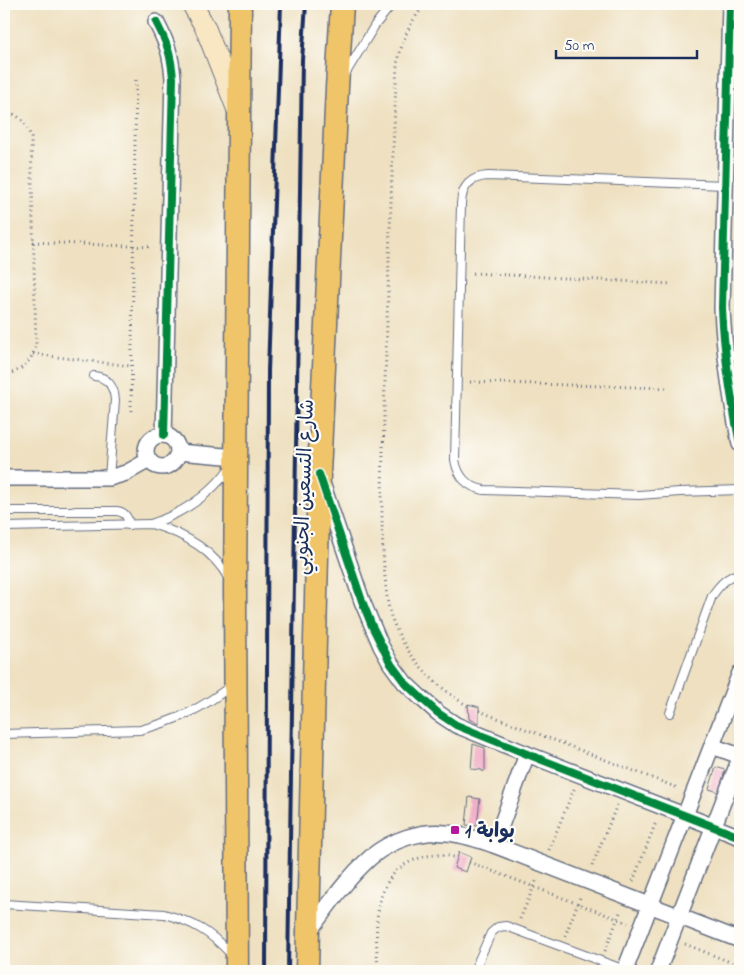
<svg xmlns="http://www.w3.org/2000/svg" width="744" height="975" font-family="'Indie Flower','Playpen Sans Arabic',sans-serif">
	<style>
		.building { fill: #ef9ebe }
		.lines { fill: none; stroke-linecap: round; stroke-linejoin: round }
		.lane-casing { stroke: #656d80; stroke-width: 10 }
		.street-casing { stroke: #656d80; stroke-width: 18 }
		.secondary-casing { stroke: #656d80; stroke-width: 22 }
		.primary-casing { stroke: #656d80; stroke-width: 25 }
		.path { stroke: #656d80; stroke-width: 3; stroke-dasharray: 1 4; stroke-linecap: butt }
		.lane { stroke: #fff; stroke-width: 8 }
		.street { stroke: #fff; stroke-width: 15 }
		.secondary { stroke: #f9e7c3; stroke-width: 20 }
		.primary { stroke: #f0c469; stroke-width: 22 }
		.rail { stroke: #1b2f5e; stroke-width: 4 }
		.cycleway-casing { stroke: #fdfcf7; stroke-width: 11 }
		.cycleway { stroke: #00873e; stroke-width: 8 }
		.poi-dot { fill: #b5179e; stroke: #fdfcf7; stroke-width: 2 }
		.labels { text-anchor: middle; stroke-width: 4.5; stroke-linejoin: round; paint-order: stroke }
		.street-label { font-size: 20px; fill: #1b2f5e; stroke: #fdfcf7 }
		.poi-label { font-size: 20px; font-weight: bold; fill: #1b2f5e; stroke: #fdfcf7; text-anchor: start }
	</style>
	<rect width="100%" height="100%" fill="#fdfcf7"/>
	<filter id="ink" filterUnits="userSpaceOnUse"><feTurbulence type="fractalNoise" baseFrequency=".02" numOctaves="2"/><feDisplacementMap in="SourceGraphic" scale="10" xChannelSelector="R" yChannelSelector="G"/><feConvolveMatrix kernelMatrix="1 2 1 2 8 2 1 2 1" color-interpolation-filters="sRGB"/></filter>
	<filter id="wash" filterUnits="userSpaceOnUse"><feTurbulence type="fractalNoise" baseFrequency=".0096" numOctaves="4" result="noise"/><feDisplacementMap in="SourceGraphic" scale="20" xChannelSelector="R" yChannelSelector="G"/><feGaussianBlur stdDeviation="1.12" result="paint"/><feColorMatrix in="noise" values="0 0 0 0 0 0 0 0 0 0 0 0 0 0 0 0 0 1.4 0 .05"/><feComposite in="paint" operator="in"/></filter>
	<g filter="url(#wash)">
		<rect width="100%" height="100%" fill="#eee0c0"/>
		<g id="blocks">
			<g class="building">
				<path d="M468 704 479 707V723L469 719Z"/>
				<path d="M473 744 485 748V770L483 772 482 770 471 769Z"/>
				<path d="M716 767 725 770 719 792 709 789Z"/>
				<path d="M469 797 480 799 477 826 466 825Z"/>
				<path d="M459 852 471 857 466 872 454 868Z"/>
			</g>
		</g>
	</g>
	<g filter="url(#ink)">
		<use href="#blocks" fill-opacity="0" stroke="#656d80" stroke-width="1"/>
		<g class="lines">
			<defs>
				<g id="lane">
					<path d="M344 76 375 25 392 4"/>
					<path d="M725 185 488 176C470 177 462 186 461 204L455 460C458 477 467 487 484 490L639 495 680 492 740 490"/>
					<path d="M725 356 740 354"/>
					<path d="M94 376C108 377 114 387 115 400L109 478"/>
					<path d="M4 511H117C125 512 128 517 129 525"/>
					<path d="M151 524C183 513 211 495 231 466"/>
					<path d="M4 527 151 524C183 533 213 550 229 579"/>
					<path d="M670 713 712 596C720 584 727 577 740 573"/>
					<path d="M4 734 140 730C178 720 201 709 232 685"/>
					<path d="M4 904 164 914C194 922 210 932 231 954"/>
					<path d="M474 971 491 933 498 927 506 926 625 970"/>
				</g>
				<g id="street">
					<path d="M730 4 722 308C724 354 731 399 740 444"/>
					<path d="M156 22C167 43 171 54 173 78L164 435"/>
					<circle cx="162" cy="451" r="16"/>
					<path d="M178 452 237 457"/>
					<path d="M4 478H109L126 473 149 460"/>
					<path d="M323 486 362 601 381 646 391 664 405 683 421 698 438 713 456 725 527 754 740 837"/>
					<path d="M712 746 740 756"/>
					<path d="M494 845 527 754"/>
					<path d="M308 933C327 907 347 878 371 857 391 840 421 830 446 833 463 834 479 840 494 845L740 940"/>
					<path d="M629 971 625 970 740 673"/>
					<path d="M658 971 740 758"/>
				</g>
				<path id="secondary" d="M192 4 205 27 237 109"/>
				<g id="primary">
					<path d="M237 971 235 591 240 4"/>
					<path d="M307 971 319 474 337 88 342 4"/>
				</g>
			</defs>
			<use href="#lane" class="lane-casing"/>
			<use href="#street" class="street-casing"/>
			<use href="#secondary" class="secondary-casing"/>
			<use href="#primary" class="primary-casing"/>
			<g class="path">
				<path d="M426 4C410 20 402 41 397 64 391 180 388 296 384 412 383 463 380 516 384 567 386 583 386 600 391 616 404 654 434 686 468 706"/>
				<path d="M4 111C19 114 27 123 31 138L36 346C31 362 21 373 4 374"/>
				<path d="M33 242 152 247"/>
				<path d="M473 273 672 284"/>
				<path d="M33 354 131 366"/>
				<path d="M470 382 668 388"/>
				<path d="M131 411 136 77"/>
				<path d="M479 711 678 788"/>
				<path d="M549 850 574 789"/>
				<path d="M469 862 628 923"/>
				<path d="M592 866 617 805"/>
				<path d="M633 881 656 822"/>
				<path d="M520 919 537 879"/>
				<path d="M565 936 581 895"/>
				<path d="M685 944 740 966"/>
				<path d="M605 951 621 910"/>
				<path d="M378 971C376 933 370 879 412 861 427 854 442 853 457 858"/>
			</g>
			<use href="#lane" class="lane"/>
			<use href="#street" class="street"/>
			<use href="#secondary" class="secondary"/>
			<use href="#primary" class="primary"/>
			<g class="rail">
				<path d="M266 971 268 371 281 4"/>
				<path d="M288 971 302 60 306 4"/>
			</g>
			<defs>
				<g id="cycleway">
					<path d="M730 4 722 308C724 354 731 399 740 444"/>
					<path d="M156 22C167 43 171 54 173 78L164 435"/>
					<path d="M319 474 362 601 372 626 391 664 405 683 421 698 438 713 456 725 527 754 740 837"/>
				</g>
			</defs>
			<use href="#cycleway" class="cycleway-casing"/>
			<use href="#cycleway" class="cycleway"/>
		</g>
	</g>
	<rect class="poi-dot" x="450" y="825" width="10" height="10" rx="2.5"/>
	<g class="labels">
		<g class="street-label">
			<text transform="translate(303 487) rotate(-88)" y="7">شارع التسعين الجنوبي</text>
		</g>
		<g class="poi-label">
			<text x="465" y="837">بوابة 1</text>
		</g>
	</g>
	<rect width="744" height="975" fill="none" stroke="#fdfcf7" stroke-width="20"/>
	<path d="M556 50v8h141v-8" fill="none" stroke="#1b2f5e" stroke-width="2.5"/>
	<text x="564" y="50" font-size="15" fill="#1b2f5e" stroke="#fdfcf7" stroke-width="4" paint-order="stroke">50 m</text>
</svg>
